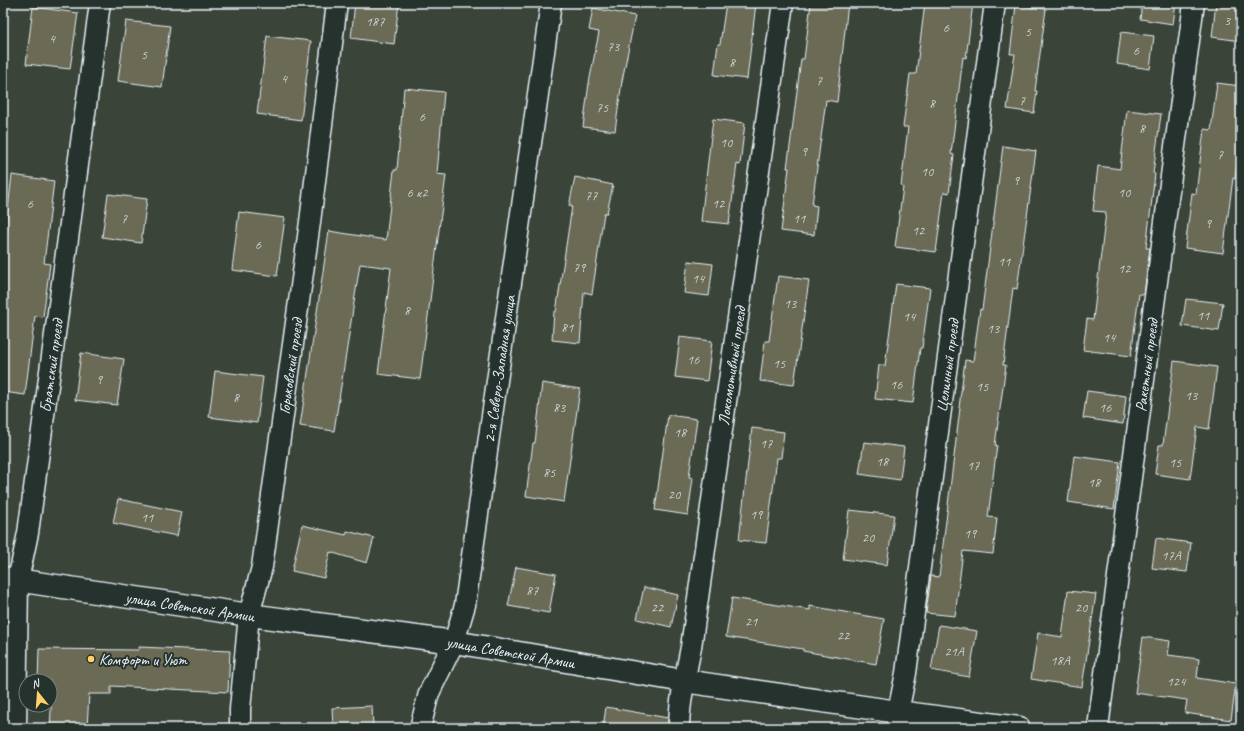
<svg xmlns="http://www.w3.org/2000/svg" width="1244" height="731" font-family="Caveat,sans-serif">
	<style>
		.building { fill: #6a6a55; stroke: #e8f1f8 }
		.lines { fill: none; stroke-linecap: round; stroke-linejoin: round }
		.street-casing { stroke: #e8f1f8; stroke-width: 23 }
		.secondary-casing { stroke: #e8f1f8; stroke-width: 25 }
		.street { stroke: #26332d; stroke-width: 20 }
		.secondary { stroke: #26332d; stroke-width: 22 }
		.poi-dot { fill: #ffd166; stroke: #26332d; stroke-width: 1.5 }
		.labels { text-anchor: middle; stroke-width: 4; stroke-linejoin: round; paint-order: stroke }
		.number-label { font-size: 14px; fill: #c8cfcf }
		.street-label { font-size: 16px; fill: #e8f1f8; stroke: #26332d }
		.poi-label { font-size: 16px; fill: #e8f1f8; stroke: #26332d; text-anchor: start }
	</style>
	<rect width="100%" height="100%" fill="#3a4439"/>
	<filter id="ink" filterUnits="userSpaceOnUse"><feTurbulence type="fractalNoise" baseFrequency=".025" numOctaves="2"/><feDisplacementMap in="SourceGraphic" scale="8" xChannelSelector="R" yChannelSelector="G"/><feConvolveMatrix kernelMatrix="1 2 1 2 8 2 1 2 1" color-interpolation-filters="sRGB"/></filter>
	<g filter="url(#ink)">
		<g class="building">
			<path d="M355 3H399L394 44 351 38Z"/>
			<path d="M726 3H756L747 79 714 75 718 44H720Z"/>
			<path d="M811 3H848L837 102 826 100 812 205 817 206 814 235 781 231 789 168H787L792 131 801 59H804Z"/>
			<path d="M925 3H973L966 58 963 57 951 154 954 155 949 193 944 192 936 252 895 247 903 187 901 186 908 127H903L910 74H916Z"/>
			<path d="M1142 3H1176L1173 24 1140 19Z"/>
			<path d="M1216 3H1241V41L1212 37Z"/>
			<path d="M1016 5 1046 9 1035 91H1037L1034 113 1007 109 1015 54H1010Z"/>
			<path d="M33 7 78 13 70 69 26 64Z"/>
			<path d="M593 8 635 16 622 81 615 131 583 127 589 83 599 32 589 30Z"/>
			<path d="M126 21 170 26 162 87 118 81Z"/>
			<path d="M1121 32 1154 36 1150 69 1117 64Z"/>
			<path d="M267 36 311 41 301 120 257 114Z"/>
			<path d="M1217 83 1241 86V133L1235 179 1233 178 1223 253 1185 248 1192 193 1196 194 1204 129 1211 130Z"/>
			<path d="M404 88 444 92 437 174 446 175 420 379 378 374 391 268 360 264 334 431 300 426 329 231 386 240 394 170H397Z"/>
			<path d="M1127 110 1161 114 1153 173 1155 174 1146 248H1150L1144 294H1139L1131 356 1083 350 1087 319 1093 320 1106 212 1093 211 1098 166 1120 169Z"/>
			<path d="M713 119 745 123 740 165 737 164 729 224 701 221Z"/>
			<path d="M1003 146 1036 151 1017 289 1013 288 1003 365H1006L995 445H997L988 517 997 518 993 554 963 551 955 616 926 613 931 576 939 577 960 408H959L965 360 973 361 980 309 982 310Z"/>
			<path d="M12 175 54 181 44 263 50 264 43 317 35 316 25 395 3 392V264L8 226H6Z"/>
			<path d="M575 177 613 185 607 213H604L592 294 584 292 580 343 552 340 554 312H556L572 206H569Z"/>
			<path d="M108 194 147 199 141 243 102 237Z"/>
			<path d="M239 212 285 218 277 276 232 270Z"/>
			<path d="M688 261 713 264 709 296 684 293Z"/>
			<path d="M778 276 809 280 794 385 760 381 765 341H769Z"/>
			<path d="M896 284 930 288 922 348H920L913 403 875 399 879 365 885 366Z"/>
			<path d="M1186 299 1223 303 1219 331 1182 326Z"/>
			<path d="M680 337 712 341 707 381 675 377Z"/>
			<path d="M81 353 124 359 117 405 75 400Z"/>
			<path d="M1174 361 1217 367 1209 429 1197 427 1190 479 1155 474 1159 445H1163Z"/>
			<path d="M215 371 263 377 257 423 209 417Z"/>
			<path d="M542 383 580 389 564 502 526 496 533 443H535Z"/>
			<path d="M1087 391 1126 396 1123 424 1083 418Z"/>
			<path d="M668 415 697 419 689 477 693 478 688 515 655 510Z"/>
			<path d="M752 428 784 432 781 458H777L766 543 739 540Z"/>
			<path d="M864 442 904 447 900 480 859 474Z"/>
			<path d="M1074 456 1120 462 1114 509 1068 502Z"/>
			<path d="M118 499 182 512 177 536 113 523Z"/>
			<path d="M849 510 894 515 887 565 843 559Z"/>
			<path d="M302 525 346 535 347 531 374 538 367 563 330 552 324 578 292 571Z"/>
			<path d="M1156 538 1191 543 1187 572 1152 568Z"/>
			<path d="M516 567 556 574 549 613 508 606Z"/>
			<path d="M644 587 678 595 671 627 637 619Z"/>
			<path d="M1068 591 1096 594 1082 687 1031 679 1038 633 1062 637Z"/>
			<path d="M732 598 810 610V606L884 619 876 664 803 651V649L726 637Z"/>
			<path d="M939 625 977 631 969 677 931 670Z"/>
			<path d="M1143 637 1170 641 1168 655 1199 659 1197 678 1236 684 1231 720 1185 713 1187 700 1135 693Z"/>
			<path d="M139 647 230 651 228 692 111 686V694H89L87 728H50L52 693H50V681H38L39 649 139 650Z"/>
			<path d="M372 706 373 728H333L332 708Z"/>
			<path d="M606 707 668 718V728H603Z"/>
		</g>
		<g class="lines">
			<defs>
				<g id="street">
					<path id="s1" d="M16 728 18 580 28 533 100 3"/>
					<path id="s2" d="M240 728V709L249 615 262 567 310 222 337 3"/>
					<path id="s3" d="M420 728 429 693 454 642 465 605 551 3"/>
					<path id="s4" d="M679 728C679 701 686 674 691 647L783 3"/>
					<path id="s5" d="M897 728 898 712 906 673 995 3"/>
					<path id="s6" d="M1098 728 1101 704 1194 3"/>
				</g>
				<g id="secondary">
					<path id="s7" d="M3 578 249 615 454 642 684 681 898 712 1019 728"/>
				</g>
			</defs>
			<use href="#street" class="street-casing"/>
			<use href="#secondary" class="secondary-casing"/>
			<use href="#street" class="street"/>
			<use href="#secondary" class="secondary"/>
		</g>
	</g>
	<circle class="poi-dot" cx="91" cy="659" r="4"/>
	<g class="labels">
		<g class="number-label">
			<text x="1227" y="25">3</text>
			<text x="375" y="26">187</text>
			<text x="946" y="32">6</text>
			<text x="1028" y="36">5</text>
			<text x="52" y="43">4</text>
			<text x="613" y="51">73</text>
			<text x="1136" y="55">6</text>
			<text x="144" y="59">5</text>
			<text x="732" y="67">8</text>
			<text x="284" y="83">4</text>
			<text x="819" y="85">7</text>
			<text x="1022" y="105">7</text>
			<text x="932" y="108">8</text>
			<text x="602" y="112">75</text>
			<text x="422" y="121">6</text>
			<text x="1142" y="133">8</text>
			<text x="726" y="147">10</text>
			<text x="804" y="156">9</text>
			<text x="1220" y="159">7</text>
			<text x="927" y="176">10</text>
			<text x="1016" y="185">9</text>
			<text x="417" y="197">6 к2</text>
			<text x="1124" y="197">10</text>
			<text x="591" y="200">77</text>
			<text x="30" y="208">6</text>
			<text x="718" y="208">12</text>
			<text x="124" y="223">7</text>
			<text x="799" y="223">11</text>
			<text x="1208" y="228">9</text>
			<text x="918" y="235">12</text>
			<text x="258" y="249">6</text>
			<text x="1004" y="266">11</text>
			<text x="579" y="272">79</text>
			<text x="1124" y="273">12</text>
			<text x="698" y="283">14</text>
			<text x="790" y="308">13</text>
			<text x="407" y="315">8</text>
			<text x="1203" y="320">11</text>
			<text x="909" y="321">14</text>
			<text x="567" y="332">81</text>
			<text x="993" y="333">13</text>
			<text x="1109" y="342">14</text>
			<text x="693" y="364">16</text>
			<text x="779" y="368">15</text>
			<text x="99" y="384">9</text>
			<text x="896" y="389">16</text>
			<text x="982" y="391">15</text>
			<text x="1191" y="400">13</text>
			<text x="236" y="402">8</text>
			<text x="559" y="412">83</text>
			<text x="1105" y="412">16</text>
			<text x="680" y="437">18</text>
			<text x="766" y="448">17</text>
			<text x="882" y="466">18</text>
			<text x="1175" y="467">15</text>
			<text x="973" y="470">17</text>
			<text x="549" y="477">85</text>
			<text x="1094" y="487">18</text>
			<text x="674" y="499">20</text>
			<text x="756" y="519">19</text>
			<text x="147" y="522">11</text>
			<text x="970" y="538">19</text>
			<text x="868" y="542">20</text>
			<text x="1171" y="560">17А</text>
			<text x="532" y="595">87</text>
			<text x="657" y="612">22</text>
			<text x="1081" y="612">20</text>
			<text x="751" y="626">21</text>
			<text x="843" y="640">22</text>
			<text x="954" y="656">21А</text>
			<text x="1060" y="665">18А</text>
			<text x="1176" y="686">124</text>
		</g>
		<g class="street-label">
			<text dy="6" stroke="none"><textPath href="#s1" startOffset="365">Братский проезд</textPath></text>
			<text dy="6" stroke="none"><textPath href="#s6" startOffset="366">Ракетный проезд</textPath></text>
			<text dy="6" stroke="none"><textPath href="#s2" startOffset="366">Горьковский проезд</textPath></text>
			<text dy="6" stroke="none"><textPath href="#s4" startOffset="366">Локомотивный проезд</textPath></text>
			<text dy="6" stroke="none"><textPath href="#s5" startOffset="366">Целинный проезд</textPath></text>
			<text dy="6" stroke="none"><textPath href="#s3" startOffset="370">2-я Северо-Западная улица</textPath></text>
			<text dy="6" stroke="none"><textPath href="#s7" startOffset="189">улица Советской Армии</textPath></text>
			<text dy="6" stroke="none"><textPath href="#s7" startOffset="513">улица Советской Армии</textPath></text>
		</g>
		<g class="poi-label">
			<text x="99" y="665">Комфорт и Уют</text>
		</g>
	</g>
	<rect width="1244" height="731" fill="none" stroke="#26332d" stroke-width="16"/>
	<rect x="8" y="8" width="1228" height="715" fill="none" stroke="#e8f1f8" stroke-width="1.5" filter="url(#ink)"/>
	<g transform="translate(38 693) rotate(343)"><circle r="19" fill="#26332d" stroke="#747f7e"/>
	<path d="M0-3L7 15L0 10L-7 15Z" fill="#ffd166"/>
	<text y="-6" font-size="11" font-weight="bold" text-anchor="middle" fill="#e8f1f8">N</text>
	</g>
</svg>
